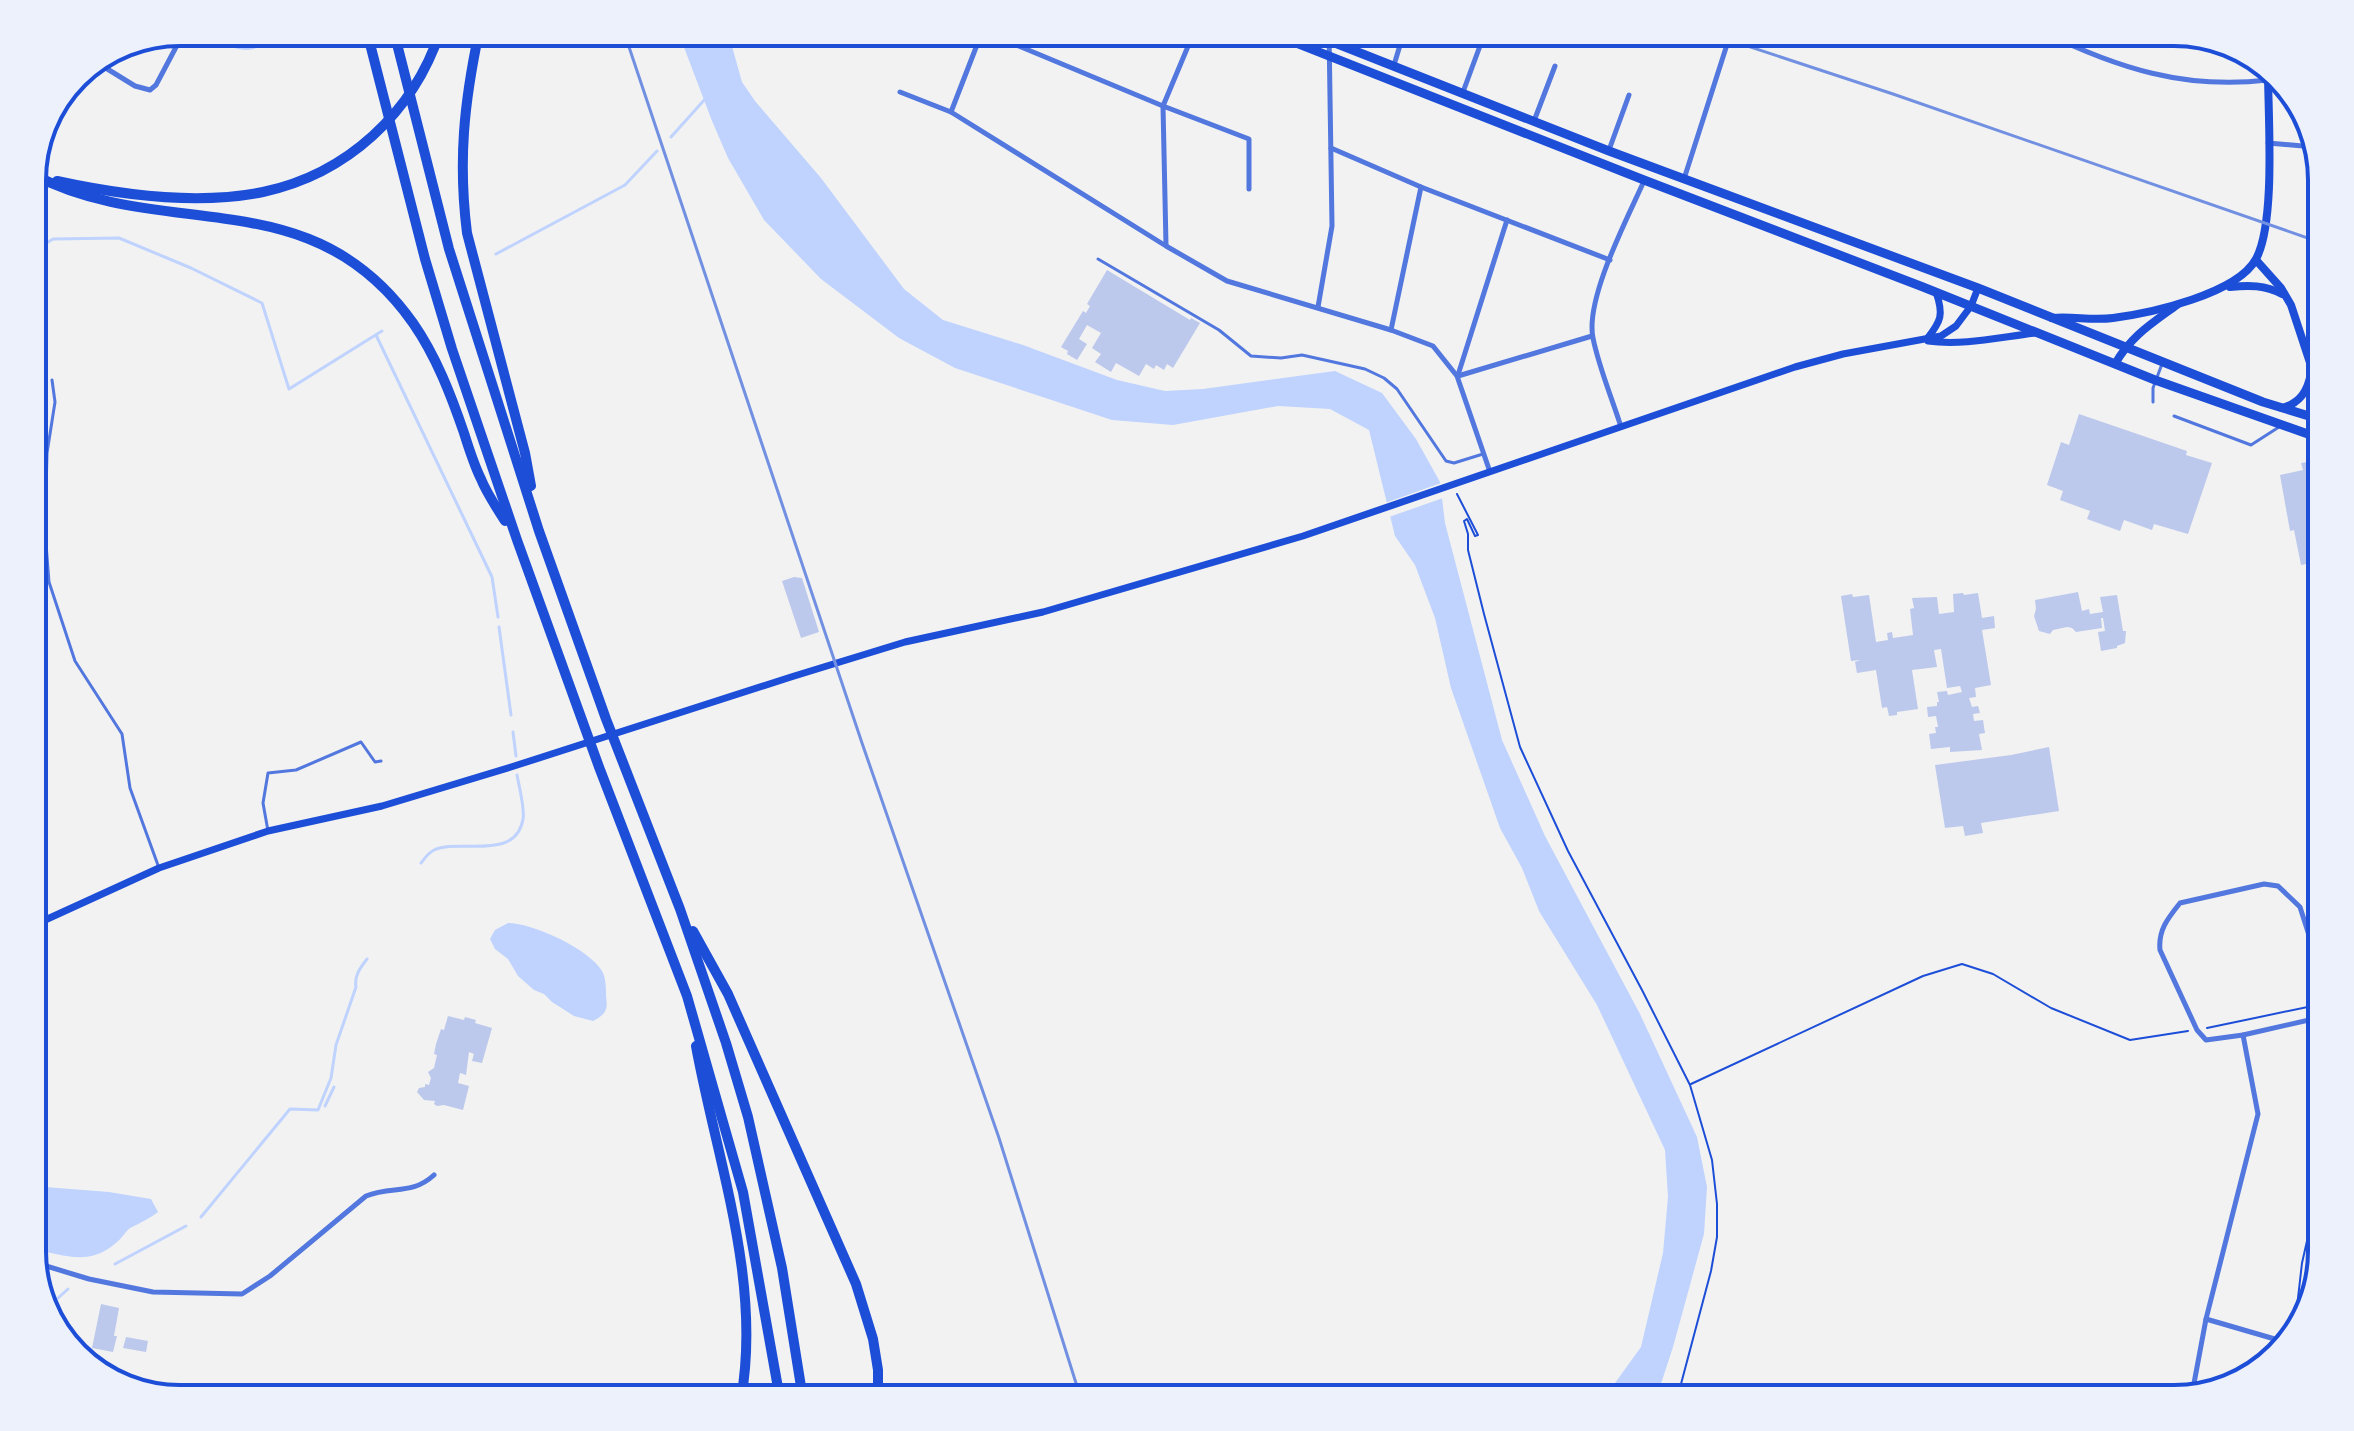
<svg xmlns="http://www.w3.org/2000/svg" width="2354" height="1431" font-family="'Noto Sans',sans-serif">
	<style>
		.water { fill: #bfd3fe }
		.pier { fill: #f2f2f2 }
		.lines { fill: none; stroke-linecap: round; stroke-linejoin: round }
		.stream { stroke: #bfd3fe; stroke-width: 3 }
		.building { fill: #bdc9ec }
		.path { stroke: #1d4ed8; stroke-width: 2 }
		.service { stroke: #5277de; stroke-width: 3 }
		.minor { stroke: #5277de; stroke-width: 5 }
		.secondary { stroke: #1d4ed8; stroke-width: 7 }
		.primary { stroke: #1d4ed8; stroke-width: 8 }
		.trunk { stroke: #1d4ed8; stroke-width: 9 }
		.motorway { stroke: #1d4ed8; stroke-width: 10 }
		.rail { stroke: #7290e2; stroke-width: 3 }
		.rim { fill: none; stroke: #1d4ed8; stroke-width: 4 }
	</style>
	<rect width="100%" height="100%" fill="#f2f2f2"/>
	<g class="water">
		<path d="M232 32H270C261 51 249 53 231 47L229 44Z"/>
		<path d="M686 32H732L730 39 742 82 755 101 821 178 904 289 943 320 1023 345 1117 380 1165 391 1203 389 1335 371 1382 393 1416 439 1440 482 1445 523 1502 740 1545 836 1640 1014 1697 1137 1707 1187 1704 1234 1673 1347 1656 1399H1598L1615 1383 1641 1347 1663 1253 1668 1197 1665 1150 1597 1005 1539 911 1522 868 1500 828 1451 688 1435 618 1415 565 1395 536 1369 430 1330 409 1278 406 1173 425 1112 420 955 368 899 338 821 279 764 220 728 158 712 121 682 42Z"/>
		<path d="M508 923C533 923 589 949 602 971 606 978 606 988 606 996 608 1010 606 1014 593 1021L574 1016 552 1002 544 994 534 990 518 976 508 959 495 949 490 939 495 930Z"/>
		<path d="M32 1186 109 1192 151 1199 158 1212C149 1219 140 1223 130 1228 125 1232 122 1238 117 1242 89 1267 65 1255 32 1249Z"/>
	</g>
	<path class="pier" d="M1444 482 1446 497 1389 517 1385 503Z"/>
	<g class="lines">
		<g class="stream">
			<path d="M671 137 706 98"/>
			<path d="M32 252 53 239 119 238 191 268 262 303 289 389 382 331"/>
			<path d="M496 254 625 185 657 151"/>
			<path d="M376 335 492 577 498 617"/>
			<path d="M499 627 511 715"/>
			<path d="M513 732 516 756"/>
			<path d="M421 863C425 858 428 853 434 850 459 838 516 862 523 819 525 809 519 786 517 775"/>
			<path d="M325 1106 334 1087"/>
			<path d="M201 1217 290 1109 318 1110 331 1078 336 1045 356 987C354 976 360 968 367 959"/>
			<path d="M115 1264 186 1226"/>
			<path d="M47 1308 68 1289"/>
		</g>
	</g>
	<g class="building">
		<path d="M1107 270 1190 320 1191 318 1200 323 1173 368 1167 364 1164 370 1156 365 1154 369 1146 364 1139 376 1116 363 1111 372 1095 362 1101 354 1092 348 1101 333 1087 325 1079 339 1087 344 1077 360 1067 354 1068 351 1061 347 1083 311 1086 313 1090 306 1087 304Z"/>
		<path d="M2079 414 2187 451 2186 455 2212 463 2188 534 2154 524 2152 530 2124 520 2120 531 2087 519 2090 511 2060 500 2063 491 2047 485 2061 442 2069 445Z"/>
		<path d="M2312 461 2322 512V561L2301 565 2294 530 2290 531 2280 475 2303 470 2301 463Z"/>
		<path d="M794 577 802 578 819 632 801 638 782 581Z"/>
		<path d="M2078 592 2082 611 2089 609 2090 614 2103 612 2100 597 2117 595 2123 631H2126L2125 643 2117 646V648L2101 651 2098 632 2105 631 2103 618H2101L2102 628 2076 632 2072 628 2067 627 2053 630 2050 634 2039 631 2034 616 2036 609 2035 600Z"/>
		<path d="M1963 593 1964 595 1978 593 1982 618 1994 616 1995 628 1982 630 1991 685 1975 688 1976 697 1969 698 1972 707 1978 706 1980 713 1973 714 1974 721 1983 720 1985 733 1979 734 1982 750 1950 752V747L1931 749 1929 734 1936 733 1935 727H1938L1936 716 1928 717 1927 707 1937 706V702H1939L1937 692 1947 691 1948 695 1962 692 1960 686 1947 688 1941 649 1934 650 1937 667 1912 670 1918 709 1897 712V715L1889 716 1887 707 1882 708 1876 670 1857 673 1855 662 1860 660 1851 661 1841 596 1852 594 1853 597 1869 595 1876 642 1888 640 1887 633 1892 632 1893 638 1913 635 1910 609 1914 608 1912 598 1937 597 1939 614 1954 612 1953 594Z"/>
		<path d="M2049 747 2059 811 1981 823 1983 833 1965 836 1963 826 1945 828 1935 765 2011 755Z"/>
		<path d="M448 1016 464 1020 465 1017 476 1020 475 1023 492 1028 482 1063 472 1061 474 1054 469 1052 466 1075 460 1073 458 1083 469 1086 463 1110 444 1105 437 1106 434 1104 435 1101 424 1100 417 1092 419 1088 425 1087V1084L429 1085 431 1078 428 1072 434 1068 437 1055 434 1054 436 1044 441 1029 444 1030Z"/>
		<path d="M101 1304 119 1308 114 1336H117L113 1352 92 1348Z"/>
		<path d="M126 1337 148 1341 146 1352 123 1348Z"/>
	</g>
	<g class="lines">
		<g class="path">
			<path d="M32 387 47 382"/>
			<path d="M1457 494 1478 535 1475 536 1467 519 1464 521 1468 534V550L1484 614 1520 747 1568 851 1642 990 1690 1085 1712 1160 1717 1204V1237L1711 1271 1677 1399"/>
			<path d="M2207 1028 2322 1004"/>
			<path d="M1691 1084 1923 976 1962 964 1993 974 2051 1008 2130 1040 2188 1031"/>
			<path d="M2294 1333 2302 1263 2322 1175"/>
		</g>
		<g class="service">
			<path d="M1098 259 1219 330 1251 356 1281 358 1302 355 1365 369 1384 378 1397 389 1446 461 1454 463 1483 454"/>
			<path d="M52 380 55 402 47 453 45 531 49 582 75 661 122 734 130 788 159 868"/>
			<path d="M2153 402V388L2162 364"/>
			<path d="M2174 416 2251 445 2279 427"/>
			<path d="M268 831 263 803 268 773 296 770 361 742 375 762 381 761"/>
		</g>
		<g class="minor">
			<path d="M985 32 1163 106 1249 139V189"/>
			<path d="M2043 32C2117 68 2185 90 2268 80"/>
			<path d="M96 62 135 86 150 90 156 85 184 32"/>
			<path d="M1394 65 1404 32"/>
			<path d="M900 92 951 112 1166 246 1227 281 1391 330 1433 346 1457 376 1490 472"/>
			<path d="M1463 92 1484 35"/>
			<path d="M951 112 982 32"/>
			<path d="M1534 121 1555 66"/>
			<path d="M2268 143 2314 147"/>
			<path d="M1331 148 1421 187 1610 260"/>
			<path d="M1609 150 1629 95"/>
			<path d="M1684 179 1731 32"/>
			<path d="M1166 245 1163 106 1194 32"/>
			<path d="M1318 307 1332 226 1329 32"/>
			<path d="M1391 330 1421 187"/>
			<path d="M1458 375 1507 220"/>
			<path d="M1458 376 1592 336"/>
			<path d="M1621 427C1612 398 1599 368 1593 338 1585 299 1627 219 1644 181"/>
			<path d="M2322 976 2300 907 2278 886 2264 884 2180 903C2168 918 2158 930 2160 950L2197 1030 2206 1040 2243 1035 2322 1017"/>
			<path d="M33 1262 89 1279 153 1292 242 1294 270 1276 366 1196C392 1185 411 1196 434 1175"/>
			<path d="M2206 1319 2285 1342"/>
			<path d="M2192 1394 2206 1319 2258 1114 2243 1035"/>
		</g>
		<g class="secondary">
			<path d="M1927 339C1941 321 1944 315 1936 292"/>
			<path d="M1928 341C1962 346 2000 337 2035 333"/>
			<path d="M32 926 159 868 268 831 382 806 511 767 791 677 905 642 1043 612 1303 536 1795 367 1843 354 1941 336 1956 326 1971 306 1978 288"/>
		</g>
		<g class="primary">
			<path d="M2256 260 2281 288 2291 305 2322 399"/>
			<path d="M2230 287C2249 285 2265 285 2282 294"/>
			<path d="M2052 318C2073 316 2092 321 2113 318 2151 313 2237 294 2256 259 2276 222 2268 116 2268 71"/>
			<path d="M2115 364C2131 336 2151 324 2177 305"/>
			<path d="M2282 408C2300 403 2308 391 2311 373"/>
		</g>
		<g class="trunk">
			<path d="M1268 32 1644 180 1923 287 2155 380 2322 439"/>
			<path d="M1307 32 1609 151 1978 288 2263 402 2322 420"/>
		</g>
		<g class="motorway">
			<path d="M367 32 425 259 452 349 517 540 599 767 687 996 743 1192 780 1399"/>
			<path d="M394 32 449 249 539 531 606 719 680 909 726 1043 748 1117 782 1268 803 1399"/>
			<path d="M479 32C464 103 458 161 467 233L525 453 531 486"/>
			<path d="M32 174C166 244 310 177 413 323 436 356 451 395 464 433 469 449 474 465 481 479 487 494 497 508 505 521"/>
			<path d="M57 181C121 195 199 205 263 192 347 174 413 113 440 32"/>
			<path d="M693 931 728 994 856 1284 873 1339 878 1370V1399"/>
			<path d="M696 1046C717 1161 762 1281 741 1399"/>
		</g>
		<g class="rail">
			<path d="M624 32 862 743 999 1138 1081 1399"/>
			<path d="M1705 32 1893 94 2322 243"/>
		</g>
	</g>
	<path d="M0 0H2354V1431H0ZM180 46H2174A134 134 0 0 1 2308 180V1251A134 134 0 0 1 2174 1385H180A134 134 0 0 1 46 1251V180A134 134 0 0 1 180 46Z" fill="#edf1fc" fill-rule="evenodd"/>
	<path class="rim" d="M180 46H2174A134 134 0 0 1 2308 180V1251A134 134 0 0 1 2174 1385H180A134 134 0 0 1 46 1251V180A134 134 0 0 1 180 46Z"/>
</svg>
